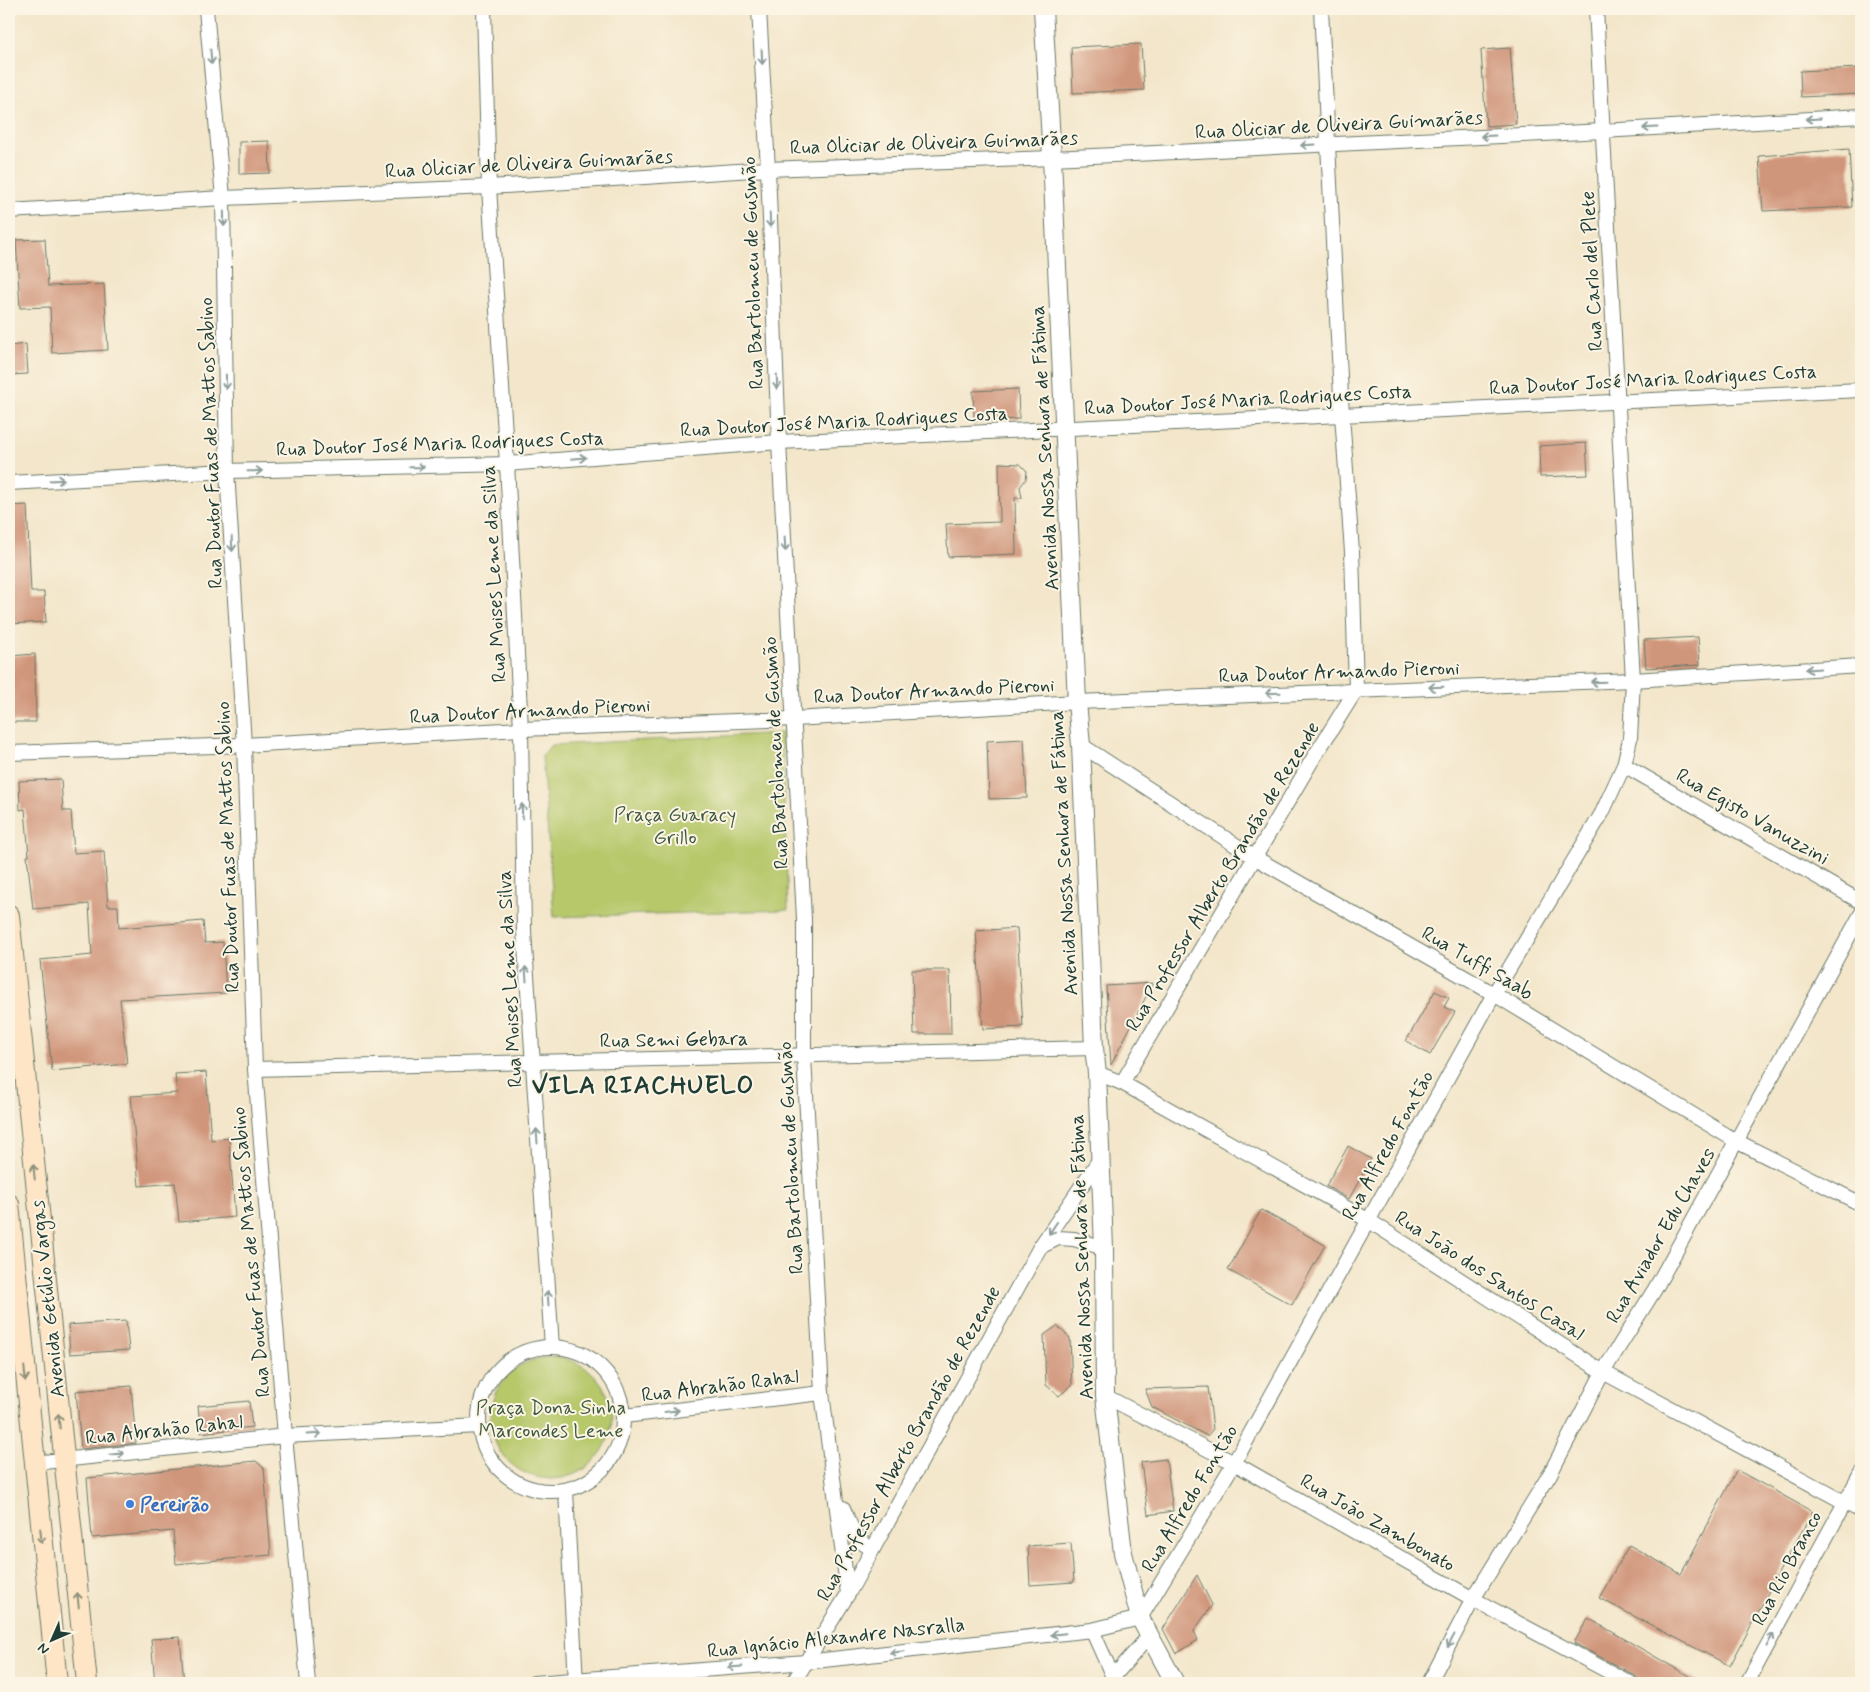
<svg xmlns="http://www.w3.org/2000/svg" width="1870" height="1692" font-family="Mynerve,sans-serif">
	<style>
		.green { fill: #b6c86b; stroke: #6a8250 }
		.building { fill: #d0967b }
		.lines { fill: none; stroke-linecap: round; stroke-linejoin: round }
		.minor-casing { stroke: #697868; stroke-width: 16 }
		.tertiary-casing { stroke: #697868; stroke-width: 20 }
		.secondary-casing { stroke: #697868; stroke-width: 22 }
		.minor { stroke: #fff; stroke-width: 14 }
		.tertiary { stroke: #fff; stroke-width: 18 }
		.secondary { stroke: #fee5c5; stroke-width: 20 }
		.oneway { stroke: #8f9e9a }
		.oneway2 { stroke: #8e917c }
		.shop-dot { fill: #3f7fe0; stroke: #fcf5e5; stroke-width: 2 }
		.labels { text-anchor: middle; stroke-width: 4; stroke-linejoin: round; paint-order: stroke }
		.street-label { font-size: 20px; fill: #1f3d34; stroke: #fcf5e5 }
		.park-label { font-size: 20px; fill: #3d593f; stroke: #fcf5e5 }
		.shop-label { font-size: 20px; font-weight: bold; fill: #366cbe; stroke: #fcf5e5; text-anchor: start }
		.district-label { font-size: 25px; font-weight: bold; letter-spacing: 1px; fill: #1f3d34; stroke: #fcf5e5 }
	</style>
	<rect width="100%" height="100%" fill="#fcf5e5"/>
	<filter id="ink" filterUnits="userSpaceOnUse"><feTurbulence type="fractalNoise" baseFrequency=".02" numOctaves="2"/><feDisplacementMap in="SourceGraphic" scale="10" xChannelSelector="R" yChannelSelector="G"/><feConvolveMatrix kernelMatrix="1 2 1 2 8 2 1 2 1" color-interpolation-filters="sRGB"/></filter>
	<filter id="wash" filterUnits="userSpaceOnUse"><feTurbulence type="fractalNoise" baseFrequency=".0096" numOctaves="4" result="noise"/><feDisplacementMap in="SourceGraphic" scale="20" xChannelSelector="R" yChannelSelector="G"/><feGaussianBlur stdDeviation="1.12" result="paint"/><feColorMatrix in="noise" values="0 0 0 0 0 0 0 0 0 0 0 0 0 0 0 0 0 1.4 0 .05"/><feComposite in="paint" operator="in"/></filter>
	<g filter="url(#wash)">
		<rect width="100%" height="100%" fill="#f3e6ca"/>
		<g class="green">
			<path d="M782 733 788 910 554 917 542 756 551 745Z"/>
			<circle cx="551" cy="1418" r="61"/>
		</g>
		<g id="blocks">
			<g class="building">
				<path d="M1141 44 1144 90 1073 93 1071 47Z"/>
				<path d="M1510 48 1516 124 1486 126 1481 50Z"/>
				<path d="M1859 68 1860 94 1801 97 1800 71Z"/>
				<path d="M269 141 270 173 239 174V142Z"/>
				<path d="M1849 149 1852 207 1763 211 1759 156Z"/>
				<path d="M45 239 48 286 104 284 108 350 52 353 50 307 20 308 16 240Z"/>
				<path d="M26 344 28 374 9 375V346Z"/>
				<path d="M1018 389 1019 419 974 421 973 391Z"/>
				<path d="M1586 443 1588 475 1540 477 1539 446Z"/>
				<path d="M999 463 1020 464 1027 471 1026 479 1020 487 1022 498H1015L1016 554 948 557 946 524 1000 522Z"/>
				<path d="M27 505 31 592H44L46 622 9 624V506Z"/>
				<path d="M1698 637 1700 665 1646 668 1644 640Z"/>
				<path d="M35 654 36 722H9V656Z"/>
				<path d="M1024 739 1027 798 989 799 987 741Z"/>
				<path d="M61 779 63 811H71L74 853 104 851 108 906H118L119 928 203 921 205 943 223 942 226 993 120 999 127 1064 52 1071 40 960 92 955 89 904 33 909 27 856H29L25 809 20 810 19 781Z"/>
				<path d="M1017 928 1023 1027 983 1029 976 931Z"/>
				<path d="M912 970H950L951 1034H914Z"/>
				<path d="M1153 983 1111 1065 1106 986Z"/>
				<path d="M1435 991 1449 998 1444 1007 1455 1012 1430 1055 1406 1041Z"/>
				<path d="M206 1072 211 1140 229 1138 235 1217 179 1222 175 1183 139 1186 131 1096 177 1093 175 1074Z"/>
				<path d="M1348 1146 1371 1159 1349 1199 1326 1186Z"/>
				<path d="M1261 1210 1325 1245 1292 1305 1228 1270Z"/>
				<path d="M126 1321 129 1350 70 1354 68 1325Z"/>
				<path d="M1057 1326 1070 1338 1072 1385 1059 1396 1046 1385 1044 1335Z"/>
				<path d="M131 1386 136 1443 81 1449 76 1391Z"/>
				<path d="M1208 1387 1213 1429 1207 1436 1152 1407 1145 1389Z"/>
				<path d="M249 1401 252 1427 201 1433 198 1406Z"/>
				<path d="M1166 1459 1173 1511 1148 1515 1141 1462Z"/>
				<path d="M256 1461 264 1468 271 1555 176 1564 173 1531 92 1538 87 1478Z"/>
				<path d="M1737 1470 1813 1512 1783 1564 1730 1666 1599 1598 1629 1545 1681 1574Z"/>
				<path d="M1071 1543 1074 1582 1030 1585 1028 1546Z"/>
				<path d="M1197 1575 1212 1605 1194 1631 1198 1640 1176 1654 1163 1629Z"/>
				<path d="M1588 1618 1701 1683H1643L1634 1675 1574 1643Z"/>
				<path d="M180 1637 184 1683H155L151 1639Z"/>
			</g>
		</g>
	</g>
	<g filter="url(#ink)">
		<use href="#blocks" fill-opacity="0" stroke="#697868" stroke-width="1"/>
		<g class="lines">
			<defs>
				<g id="minor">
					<path d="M206 9 223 198 227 471 244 745 255 1069 285 1436 308 1683"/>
					<path d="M484 9 489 187 507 464 521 729 524 931 552 1347"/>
					<path d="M759 9 768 169 779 442 804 919V1057L822 1393 848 1594"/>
					<path d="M9 211 223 198 489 187 768 169 1052 158 1603 131 1861 116"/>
					<path d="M9 483 227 471 507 464 779 442 1861 390"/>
					<path d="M1081 745 1254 857 1494 994 1736 1141 1861 1204"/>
					<path d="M9 753 244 745 521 729 794 719 1077 702 1633 680 1861 666"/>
					<path d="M1624 765 1861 902"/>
					<path d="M255 1069C535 1061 814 1056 1094 1048"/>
					<path d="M1097 1073 1122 1083 1368 1220 1603 1372 1861 1511"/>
					<path d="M1122 1083 1311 762 1356 690 1352 552 1342 415 1321 9"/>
					<path d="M1100 1159 1040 1247 1058 1238 1074 1239 1104 1248"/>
					<circle cx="551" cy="1419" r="72"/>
					<path d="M1105 1396 1234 1463 1473 1599 1630 1683"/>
					<path d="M624 1416 822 1393"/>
					<path d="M34 1463 285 1436 479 1426"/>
					<path d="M566 1491 576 1683"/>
					<path d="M843 1508C851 1526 854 1541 873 1549"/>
					<path d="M1092 1630 1113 1677"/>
					<path d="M534 1683 806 1662 1092 1630 1140 1618 1234 1463 1494 994 1602 813 1624 765 1630 739 1633 680 1596 9"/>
					<path d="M793 1683 848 1594 1040 1247"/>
					<path d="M1110 1683 1113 1677 1149 1636"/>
					<path d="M1429 1683 1473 1599 1550 1474 1603 1372 1655 1289 1861 914"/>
					<path d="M1747 1683 1861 1473"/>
				</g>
				<path id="tertiary" d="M1043 9 1052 158 1077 702 1081 745 1094 1048 1097 1073 1104 1248 1105 1396 1123 1553 1140 1618 1175 1683"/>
				<g id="secondary">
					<path d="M9 915 87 1683"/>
					<path d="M9 1204 57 1683"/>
				</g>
			</defs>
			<use href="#minor" class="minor-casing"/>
			<use href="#tertiary" class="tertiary-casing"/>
			<use href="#secondary" class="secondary-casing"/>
			<use href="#minor" class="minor"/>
			<use href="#tertiary" class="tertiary"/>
			<use href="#secondary" class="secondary"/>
		</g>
		<defs><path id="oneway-shaft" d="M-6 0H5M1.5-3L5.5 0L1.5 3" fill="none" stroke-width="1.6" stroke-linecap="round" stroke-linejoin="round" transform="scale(1.25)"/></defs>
		<g class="oneway">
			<use href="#oneway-shaft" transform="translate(211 57) rotate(85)"/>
			<use href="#oneway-shaft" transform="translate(762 57) rotate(87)"/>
			<use href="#oneway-shaft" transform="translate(1813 119) rotate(177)"/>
			<use href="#oneway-shaft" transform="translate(1650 128) rotate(177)"/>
			<use href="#oneway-shaft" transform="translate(1488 136) rotate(177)"/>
			<use href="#oneway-shaft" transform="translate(1308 145) rotate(177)"/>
			<use href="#oneway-shaft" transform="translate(224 219) rotate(89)"/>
			<use href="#oneway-shaft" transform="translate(770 220) rotate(88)"/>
			<use href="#oneway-shaft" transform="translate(226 382) rotate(89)"/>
			<use href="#oneway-shaft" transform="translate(777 382) rotate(88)"/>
			<use href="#oneway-shaft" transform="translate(579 458) rotate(-5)"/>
			<use href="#oneway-shaft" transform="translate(417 467) rotate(-1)"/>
			<use href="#oneway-shaft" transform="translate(255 471) rotate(-1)"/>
			<use href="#oneway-shaft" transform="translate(57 480) rotate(-3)"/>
			<use href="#oneway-shaft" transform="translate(232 544) rotate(87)"/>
			<use href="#oneway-shaft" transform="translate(785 544) rotate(87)"/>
			<use href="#oneway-shaft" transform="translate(1813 669) rotate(176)"/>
			<use href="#oneway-shaft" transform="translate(1598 682) rotate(178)"/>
			<use href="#oneway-shaft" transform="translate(1436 687) rotate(178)"/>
			<use href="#oneway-shaft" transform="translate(1273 693) rotate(178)"/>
			<use href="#oneway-shaft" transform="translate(522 811) rotate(-91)"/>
			<use href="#oneway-shaft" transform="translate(526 974) rotate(-94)"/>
			<use href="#oneway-shaft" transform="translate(537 1136) rotate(-94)"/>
			<use href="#oneway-shaft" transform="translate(1053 1228) rotate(124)"/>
			<use href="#oneway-shaft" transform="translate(548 1298) rotate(-94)"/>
			<use href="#oneway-shaft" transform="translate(672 1411) rotate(-7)"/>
			<use href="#oneway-shaft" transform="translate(314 1434) rotate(-3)"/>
			<use href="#oneway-shaft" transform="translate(117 1454) rotate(-6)"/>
			<use href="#oneway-shaft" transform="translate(1058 1634) rotate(174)"/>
			<use href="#oneway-shaft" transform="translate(1770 1640) rotate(-62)"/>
			<use href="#oneway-shaft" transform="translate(1451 1641) rotate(118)"/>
			<use href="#oneway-shaft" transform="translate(897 1652) rotate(174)"/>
			<use href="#oneway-shaft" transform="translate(735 1667) rotate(176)"/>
		</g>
		<g class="oneway2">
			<use href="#oneway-shaft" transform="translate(34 1172) rotate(-96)"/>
			<use href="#oneway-shaft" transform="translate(25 1374) rotate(84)"/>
			<use href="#oneway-shaft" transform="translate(59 1421) rotate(-96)"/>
			<use href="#oneway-shaft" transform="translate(41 1536) rotate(84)"/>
			<use href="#oneway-shaft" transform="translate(78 1600) rotate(-96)"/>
		</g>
	</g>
	<circle class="shop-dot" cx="130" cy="1504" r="5"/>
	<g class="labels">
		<g class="street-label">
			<text transform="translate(1339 124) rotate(-3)" y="7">Rua Oliciar de Oliveira Guimarães</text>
			<text transform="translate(934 142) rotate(-2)" y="7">Rua Oliciar de Oliveira Guimarães</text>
			<text transform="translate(529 163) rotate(-3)" y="7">Rua Oliciar de Oliveira Guimarães</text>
			<text transform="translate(1591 271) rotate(-93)" y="7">Rua Carlo del Plete</text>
			<text transform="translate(752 273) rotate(-92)" y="7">Rua Bartolomeu de Gusmão</text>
			<text transform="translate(1653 379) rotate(-3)" y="7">Rua Doutor José Maria Rodrigues Costa</text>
			<text transform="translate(1248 399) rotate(-3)" y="7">Rua Doutor José Maria Rodrigues Costa</text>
			<text transform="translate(844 421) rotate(-3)" y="7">Rua Doutor José Maria Rodrigues Costa</text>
			<text transform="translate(210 443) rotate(-92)" y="7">Rua Doutor Fuas de Mattos Sabino</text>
			<text transform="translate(440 443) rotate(-2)" y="7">Rua Doutor José Maria Rodrigues Costa</text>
			<text transform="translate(1044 448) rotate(-93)" y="7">Avenida Nossa Senhora de Fátima</text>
			<text transform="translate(493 574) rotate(-93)" y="7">Rua Moises Leme da Silva</text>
			<text transform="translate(1339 671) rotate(-2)" y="7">Rua Doutor Armando Pieroni</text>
			<text transform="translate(934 690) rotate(-3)" y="7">Rua Doutor Armando Pieroni</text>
			<text transform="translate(530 710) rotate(-3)" y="7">Rua Doutor Armando Pieroni</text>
			<text transform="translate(775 753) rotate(-93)" y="7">Rua Bartolomeu de Gusmão</text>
			<text transform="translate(1753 816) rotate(30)" y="7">Rua Egisto Vanuzzini</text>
			<text transform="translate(227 847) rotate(-92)" y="7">Rua Doutor Fuas de Mattos Sabino</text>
			<text transform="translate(1063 853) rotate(-93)" y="7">Avenida Nossa Senhora de Fátima</text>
			<text transform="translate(1222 876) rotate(-59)" y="7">Rua Professor Alberto Brandão de Rezende</text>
			<text transform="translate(1478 962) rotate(30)" y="7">Rua Tuffi Saab</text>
			<text transform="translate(509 979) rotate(-93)" y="7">Rua Moises Leme da Silva</text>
			<text transform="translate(674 1039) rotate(-1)" y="7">Rua Semi Gebara</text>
			<text transform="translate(1387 1145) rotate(-61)" y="7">Rua Alfredo Fontão</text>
			<text transform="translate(790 1158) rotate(-93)" y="7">Rua Bartolomeu de Gusmão</text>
			<text transform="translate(1660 1235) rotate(-60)" y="7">Rua Aviador Edu Chaves</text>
			<text transform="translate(250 1252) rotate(-95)" y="7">Rua Doutor Fuas de Mattos Sabino</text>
			<text transform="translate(1081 1257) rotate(-92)" y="7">Avenida Nossa Senhora de Fátima</text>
			<text transform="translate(1490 1275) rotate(33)" y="7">Rua João dos Santos Casal</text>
			<text transform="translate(47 1299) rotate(-96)" y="7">Avenida Getúlio Vargas</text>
			<text transform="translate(720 1385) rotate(-7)" y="7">Rua Abrahão Rahal</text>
			<text transform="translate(164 1429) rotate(-6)" y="7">Rua Abrahão Rahal</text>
			<text transform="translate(908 1443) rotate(-61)" y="7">Rua Professor Alberto Brandão de Rezende</text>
			<text transform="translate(1189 1498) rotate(-59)" y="7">Rua Alfredo Fontão</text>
			<text transform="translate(1378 1522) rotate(30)" y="7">Rua João Zambonato</text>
			<text transform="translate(1786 1568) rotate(-62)" y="7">Rua Rio Branco</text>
			<text transform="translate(836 1637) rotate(-6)" y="7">Rua Ignácio Alexandre Nasralla</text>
		</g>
		<g class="park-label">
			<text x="675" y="821">Praça Guaracy<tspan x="675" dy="23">Grillo</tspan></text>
			<text x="551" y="1414">Praça Dona Sinha<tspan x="551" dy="23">Marcondes Leme</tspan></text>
		</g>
		<g class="shop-label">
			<text x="140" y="1511">Pereirão</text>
		</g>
		<g class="district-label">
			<text x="643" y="1093">VILA RIACHUELO</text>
		</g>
	</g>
	<rect width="1870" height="1692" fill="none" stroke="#fcf5e5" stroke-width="30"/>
	<g transform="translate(52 1640) rotate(225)" stroke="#fcf5e5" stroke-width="4" paint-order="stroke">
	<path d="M0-4L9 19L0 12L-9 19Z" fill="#1f3d34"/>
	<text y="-8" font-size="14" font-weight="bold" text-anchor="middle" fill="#1f3d34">N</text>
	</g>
</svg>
